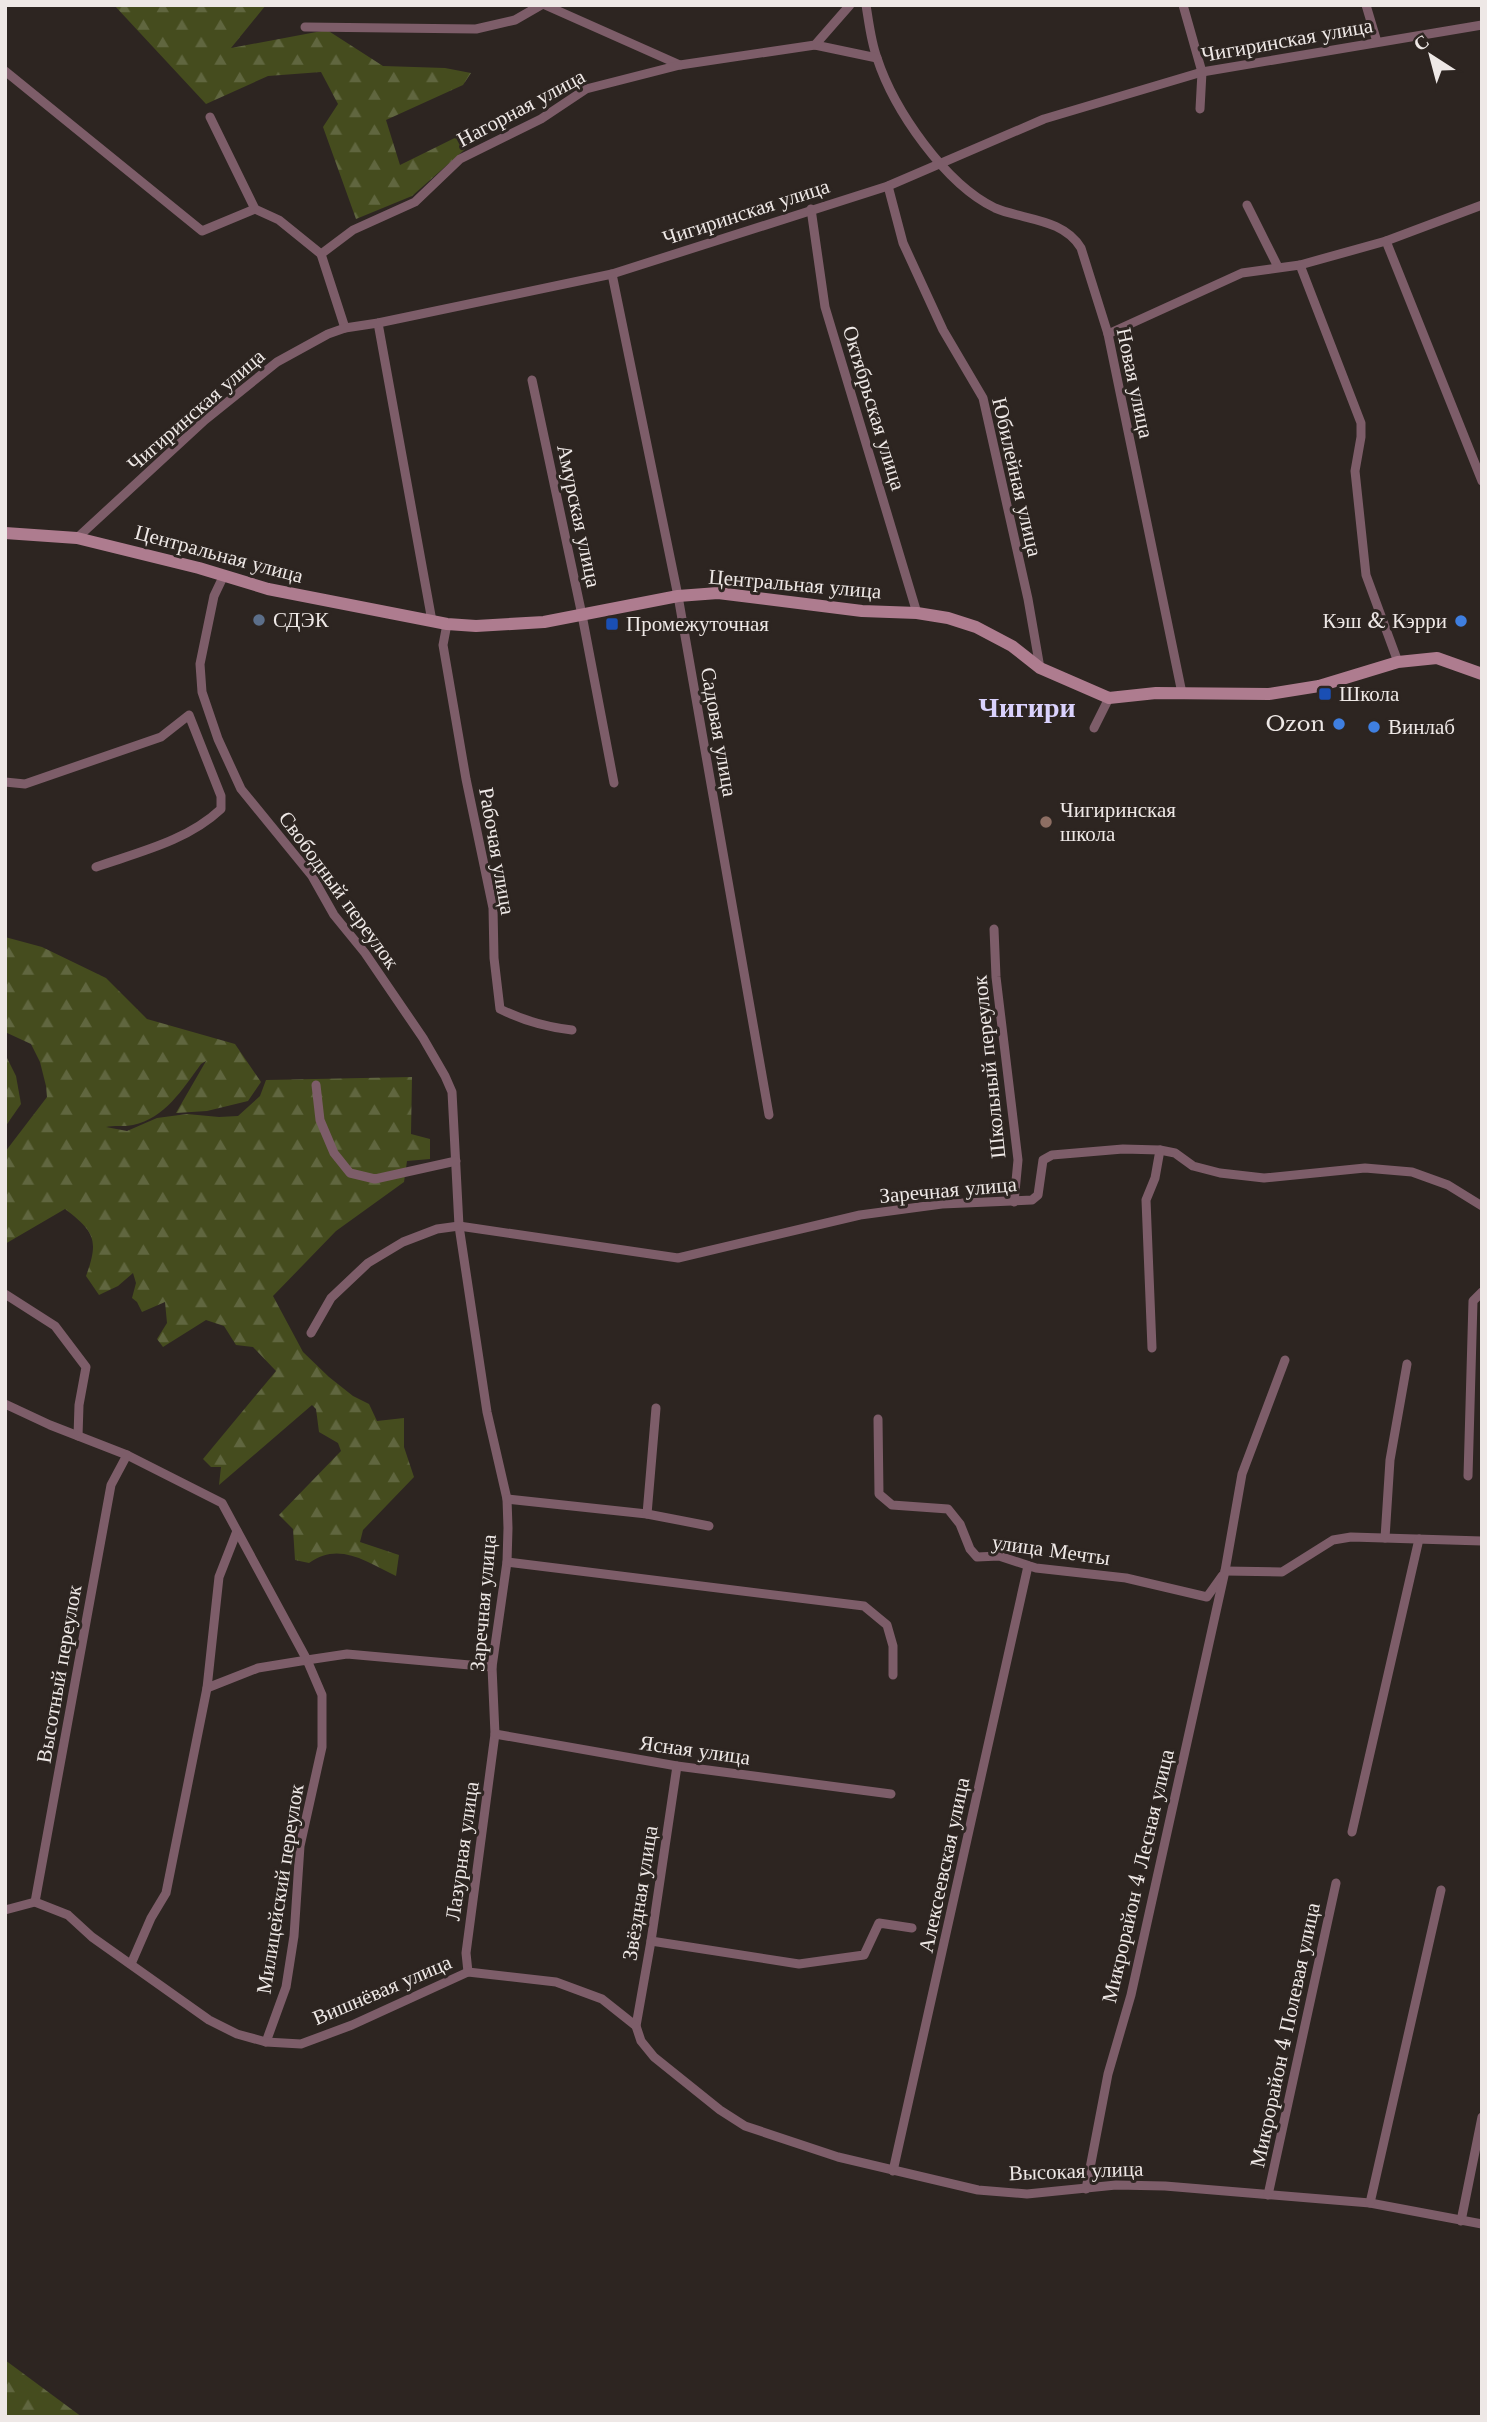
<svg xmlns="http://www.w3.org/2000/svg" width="1487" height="2422" font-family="'Libre Baskerville',serif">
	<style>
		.forest { fill: url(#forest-firs) }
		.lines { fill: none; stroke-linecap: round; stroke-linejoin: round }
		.street { stroke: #7d5d69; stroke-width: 9 }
		.secondary { stroke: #ae7c8f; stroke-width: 12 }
		.service-dot { fill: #5c6f8a; stroke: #2d2521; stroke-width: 2.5 }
		.shop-dot { fill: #3f7fe0; stroke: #2d2521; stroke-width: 2.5 }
		.transit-dot { fill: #1a4fb4; stroke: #2d2521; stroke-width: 2.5 }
		.education-dot { fill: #8d6e63; stroke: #2d2521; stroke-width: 2.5 }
		.labels { text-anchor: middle; stroke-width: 6; stroke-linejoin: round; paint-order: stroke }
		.street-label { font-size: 21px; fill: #eee8e6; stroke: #2d2521 }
		.poi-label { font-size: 21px; fill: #eee8e6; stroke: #2d2521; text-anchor: start }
		.district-label { font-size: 28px; font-weight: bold; fill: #dad2fd; stroke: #2d2521 }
	</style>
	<defs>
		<pattern id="forest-firs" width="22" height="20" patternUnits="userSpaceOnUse" patternTransform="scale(1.75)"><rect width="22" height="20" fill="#454c1e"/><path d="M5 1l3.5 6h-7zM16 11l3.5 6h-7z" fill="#60663f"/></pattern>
	</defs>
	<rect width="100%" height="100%" fill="#2d2521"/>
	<g class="forest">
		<path d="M114 5H266L231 48 327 30 383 66 445 68 471 73 463 85 386 120 400 165 483 124 481 135 412 196 356 219 323 127 338 104 321 72 268 76 206 104Z"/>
		<path d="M5 937 42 947 106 978 147 1019 235 1044 261 1082 248 1101 207 1111 176 1113 206 1061 201 1064C182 1090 165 1118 133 1125 124 1127 113 1125 106 1127L127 1131 157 1118 187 1114 219 1117 238 1116 260 1096 266 1080 412 1077 411 1134 430 1139V1159L407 1161 404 1182 336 1231 273 1296 303 1352 329 1377 353 1396 369 1404 377 1421 404 1418V1447L414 1477 363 1530 360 1542 399 1555 396 1576C367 1562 339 1541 309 1563L295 1560 293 1529 279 1515 341 1451 338 1443 319 1432 316 1409 312 1405 219 1485 221 1467H211L203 1459 276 1371 253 1347 236 1345 224 1326 206 1320 163 1347 157 1339 167 1323 165 1302 142 1312 137 1302 132 1298 136 1283 133 1273 118 1286 99 1295 86 1276C99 1240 95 1232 65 1209L5 1244V1152L47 1097 46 1086 40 1062 31 1044 5 1032Z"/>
		<path d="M5 1054 16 1076 21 1104 5 1127Z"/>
		<path d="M5 2360 82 2417H5Z"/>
	</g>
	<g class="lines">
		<g class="street">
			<path d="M545 5 680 65"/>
			<path d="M866 5C869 23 871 42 877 58 894 110 945 184 995 208 1023 220 1063 218 1081 248L1108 334 1182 693"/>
			<path d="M1183 5 1202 72 1200 109"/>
			<path d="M1366 5 1377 42"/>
			<path d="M305 27 476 29 515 20 541 5"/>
			<path d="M815 45 877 58"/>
			<path d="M5 71 202 231 255 209"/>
			<path d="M210 117 255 209 279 220 321 254"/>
			<path d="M888 186 903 243 943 330 983 398 1028 599 1040 668"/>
			<path d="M1247 205 1278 267"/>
			<path d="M811 209 825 307 917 613"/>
			<path d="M1386 241 1482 481"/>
			<path d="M1300 265 1361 423V437L1355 471 1366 575 1398 662"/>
			<path d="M612 274 678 596 769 1115"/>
			<path d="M378 323 432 621"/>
			<path d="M345 328 321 254 353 230 415 202 460 159 541 119 586 89 680 65 815 45 850 5"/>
			<path d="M1108 334 1242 273 1300 265 1386 241 1482 205"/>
			<path d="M532 380 582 615 614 783"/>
			<path d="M77 538 205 420 277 362 328 334 345 328 378 323 612 274 888 186 1044 119 1202 72 1482 25"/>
			<path d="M224 575 214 596 200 664 202 692 218 739 241 789 312 876 334 915 365 953 423 1038 445 1076 452 1092 459 1226 487 1412 507 1499 508 1528 507 1562 492 1667 495 1734 466 1953 468 1972"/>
			<path d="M447 624 443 645 466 779 493 908 494 958 500 1009C524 1021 546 1027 572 1030"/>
			<path d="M1094 728 1109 698"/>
			<path d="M5 782 25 784 161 737 189 715 221 796V809C187 841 139 852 96 867"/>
			<path d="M994 929 996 977 1018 1160 1014 1202"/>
			<path d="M316 1085 320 1120 334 1153 350 1173 375 1179 456 1161"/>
			<path d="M5 1294 55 1326 86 1367 79 1405 78 1436"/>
			<path d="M311 1333 331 1298 368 1263 403 1242 437 1229 459 1226 678 1258 860 1215 942 1204 1032 1200 1038 1195 1043 1160 1052 1155 1123 1149 1160 1150 1175 1153 1193 1166 1220 1173 1264 1178 1365 1168 1412 1172 1448 1185 1482 1206"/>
			<path d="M1152 1348 1146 1200 1155 1178 1160 1150"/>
			<path d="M5 1404 50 1425 127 1455 222 1503 307 1660 347 1654 492 1667"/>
			<path d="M878 1419 879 1494 892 1505 948 1509 960 1524 970 1549 977 1557 999 1556 1036 1568 1126 1578 1207 1597 1222 1576"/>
			<path d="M1468 1476 1473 1301 1482 1292"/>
			<path d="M507 1499 647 1514 709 1526"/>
			<path d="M647 1514 656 1408"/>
			<path d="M1385 1538 1390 1460 1407 1364"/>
			<path d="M507 1562 864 1606 887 1625 893 1646V1675"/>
			<path d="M1225 1571 1282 1572 1333 1540 1351 1537 1482 1541"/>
			<path d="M207 1688 258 1668 307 1660 322 1695V1747L300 1846 294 1936 286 1987 266 2042"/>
			<path d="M495 1734 677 1766 891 1794"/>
			<path d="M677 1766 651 1941 636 2026 641 2041 654 2057 720 2110 745 2126 838 2157 978 2190 1027 2194 1116 2185 1165 2186 1370 2203 1482 2224"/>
			<path d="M1352 1832 1419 1539"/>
			<path d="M35 1902 111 1485 127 1455"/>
			<path d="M5 1910 35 1902 68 1915 92 1937 209 2020 237 2034 266 2042 301 2044 352 2025 468 1972 556 1982 602 1999 636 2026"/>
			<path d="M651 1941 799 1964 864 1955 879 1923 912 1928"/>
			<path d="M131 1964 151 1918 166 1893 207 1688 219 1577 237 1531"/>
			<path d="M893 2171 1028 1566"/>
			<path d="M1086 2189 1108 2074 1131 1995 1225 1571 1242 1474 1285 1360"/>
			<path d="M1268 2195 1336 1883"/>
			<path d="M1370 2203 1441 1890"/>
			<path d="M1461 2221 1482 2117"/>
		</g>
		<path class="secondary" d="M5 533 77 538 199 568 268 589 447 624 476 626 544 622 678 596 718 593 862 611 917 613 948 618 976 627 1012 646 1040 668 1109 698 1156 693 1269 694 1319 686 1398 662 1437 658 1482 674"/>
	</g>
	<circle class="service-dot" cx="259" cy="620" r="7"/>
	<g class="shop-dot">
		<circle cx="1461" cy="621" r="7"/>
		<circle cx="1339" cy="724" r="7"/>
		<circle cx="1374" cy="727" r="7"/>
	</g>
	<g class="transit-dot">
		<rect x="605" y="617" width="14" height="14" rx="3.5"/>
		<rect x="1318" y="687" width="14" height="14" rx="3.5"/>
	</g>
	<circle class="education-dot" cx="1046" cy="822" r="7"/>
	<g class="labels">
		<g class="street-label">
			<text transform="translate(1287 40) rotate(-10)" y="7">Чигиринская улица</text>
			<text transform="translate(521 108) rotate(-28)" y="7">Нагорная улица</text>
			<text transform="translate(746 212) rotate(-18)" y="7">Чигиринская улица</text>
			<text transform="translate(1135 383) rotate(78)" y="7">Новая улица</text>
			<text transform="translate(874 408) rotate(73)" y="7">Октябрьская улица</text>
			<text transform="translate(196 410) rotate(-41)" y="7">Чигиринская улица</text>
			<text transform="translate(1017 477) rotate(77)" y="7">Юбилейная улица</text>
			<text transform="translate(579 516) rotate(78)" y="7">Амурская улица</text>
			<text transform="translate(219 554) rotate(15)" y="7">Центральная улица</text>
			<text transform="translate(795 584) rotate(5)" y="7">Центральная улица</text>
			<text transform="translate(719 732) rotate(80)" y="7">Садовая улица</text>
			<text transform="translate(497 851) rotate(80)" y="7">Рабочая улица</text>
			<text transform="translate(339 890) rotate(54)" y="7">Свободный переулок</text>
			<text transform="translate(989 1067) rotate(-96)" y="7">Школьный переулок</text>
			<text transform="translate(948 1190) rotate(-5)" y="7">Заречная улица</text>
			<text transform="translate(1051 1550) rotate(8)" y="7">улица Мечты</text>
			<text transform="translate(483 1603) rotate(-85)" y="7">Заречная улица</text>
			<text transform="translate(59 1674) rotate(-80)" y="7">Высотный переулок</text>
			<text transform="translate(695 1750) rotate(8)" y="7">Ясная улица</text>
			<text transform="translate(462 1851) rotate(-82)" y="7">Лазурная улица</text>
			<text transform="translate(944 1865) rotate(-78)" y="7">Алексеевская улица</text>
			<text transform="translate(1138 1876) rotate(-77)" y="7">Микрорайон 4 Лесная улица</text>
			<text transform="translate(280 1889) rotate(-81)" y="7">Милицейский переулок</text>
			<text transform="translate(640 1893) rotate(-81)" y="7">Звёздная улица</text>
			<text transform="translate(382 1990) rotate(-23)" y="7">Вишнёвая улица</text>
			<text transform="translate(1285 2035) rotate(-78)" y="7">Микрорайон 4 Полевая улица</text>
			<text transform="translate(1076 2171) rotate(-2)" y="7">Высокая улица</text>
		</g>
		<g class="poi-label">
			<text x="273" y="627">СДЭК</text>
			<text x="1447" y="628" text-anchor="end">Кэш &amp; Кэрри</text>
			<text x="626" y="631">Промежуточная</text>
			<text x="1339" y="701">Школа</text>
			<text x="1325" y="731" text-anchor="end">Ozon</text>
			<text x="1388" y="734">Винлаб</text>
			<text x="1060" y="817">Чигиринская<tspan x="1060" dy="24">школа</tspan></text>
		</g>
		<g class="district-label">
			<text x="1027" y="717">Чигири</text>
		</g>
	</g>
	<rect width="1487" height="2422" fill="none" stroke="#eee8e6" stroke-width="14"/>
	<g transform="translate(1431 56) rotate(324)" stroke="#2d2521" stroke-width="5" paint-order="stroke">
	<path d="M0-5L12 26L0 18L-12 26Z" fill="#eee8e6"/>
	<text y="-10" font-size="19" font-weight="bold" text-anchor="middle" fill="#eee8e6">С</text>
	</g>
</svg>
